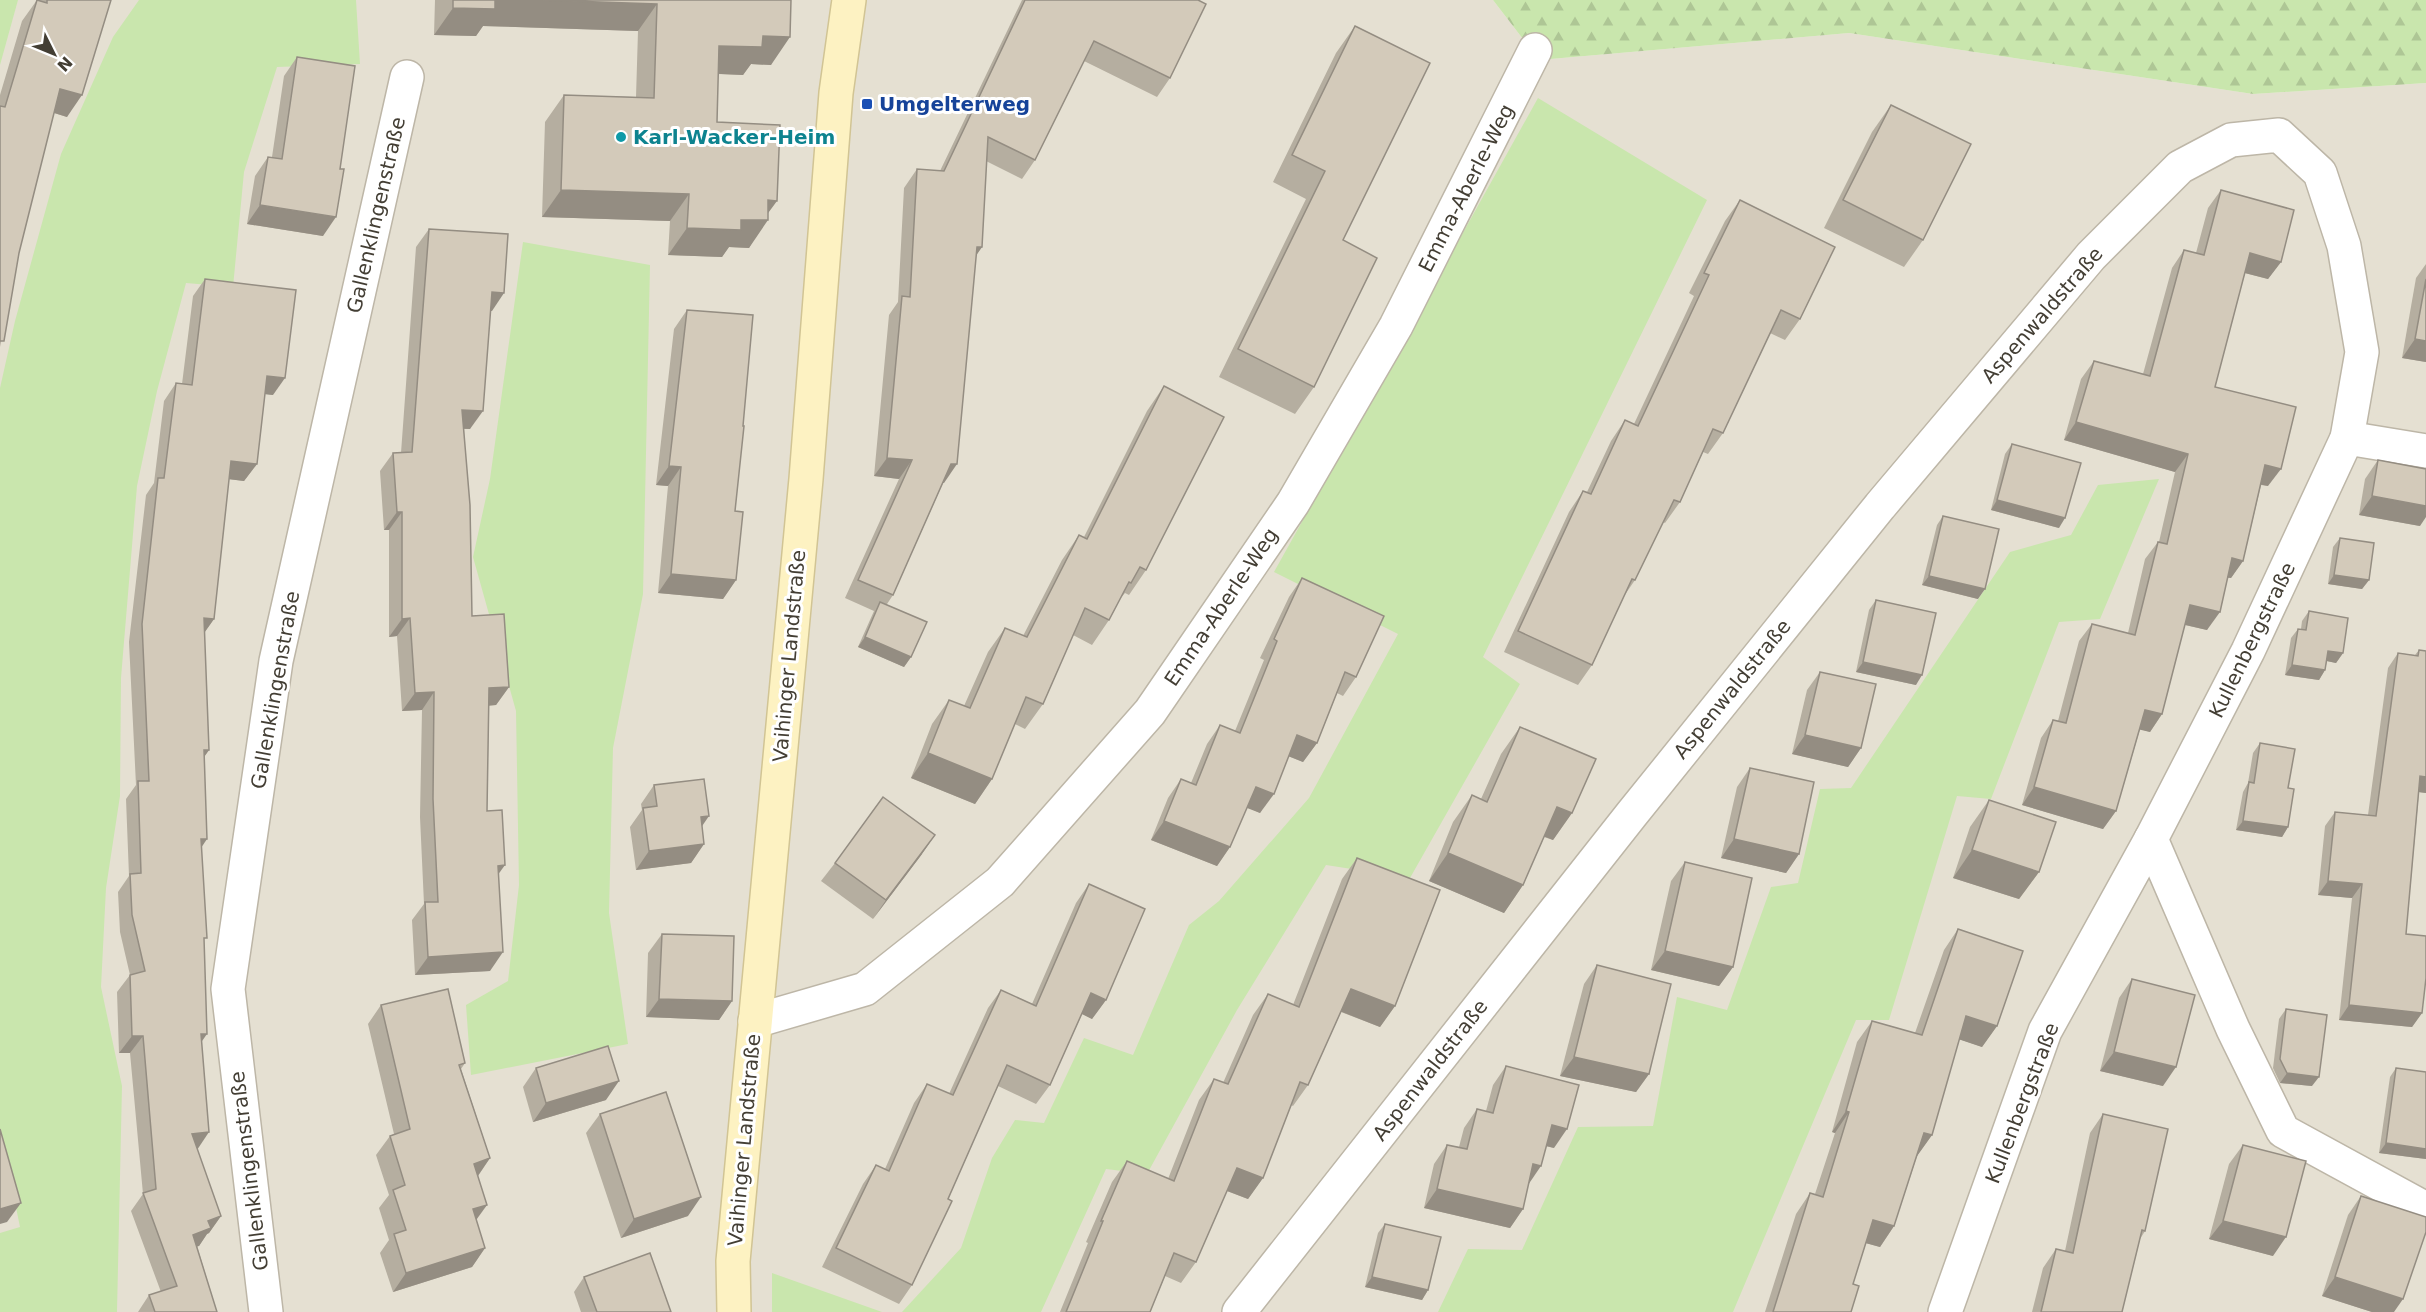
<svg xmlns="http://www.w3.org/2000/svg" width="2426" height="1312" font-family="'DejaVu Sans',sans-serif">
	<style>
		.residential { fill: #e5e0d2 }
		.green { fill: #c9e6ad }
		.forest { fill: url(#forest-firs) }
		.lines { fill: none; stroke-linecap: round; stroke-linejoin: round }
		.street-casing { stroke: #bdb6a7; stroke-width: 36 }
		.secondary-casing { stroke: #d1c494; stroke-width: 36 }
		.street { stroke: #fff; stroke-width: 33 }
		.secondary { stroke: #fdf2c2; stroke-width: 33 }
		.wall { fill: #b5aea0 }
		.shaded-wall { fill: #948d82 }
		.building { fill: #d3caba; stroke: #948d82; stroke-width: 1.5 }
		.transit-dot { fill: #1a4fb4; stroke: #fff; stroke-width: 2 }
		.culture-dot { fill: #0f9aa8; stroke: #fff; stroke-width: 2 }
		.labels { text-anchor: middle; stroke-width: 6; stroke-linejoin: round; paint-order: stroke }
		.transit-label { font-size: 20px; font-weight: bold; fill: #164399; stroke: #fff; text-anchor: start }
		.culture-label { font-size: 20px; font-weight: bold; fill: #0d838f; stroke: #fff; text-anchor: start }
		.street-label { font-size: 20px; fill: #433e34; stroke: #fff }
	</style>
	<defs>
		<pattern id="forest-firs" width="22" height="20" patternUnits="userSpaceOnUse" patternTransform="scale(1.5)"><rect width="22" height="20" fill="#c9e6ad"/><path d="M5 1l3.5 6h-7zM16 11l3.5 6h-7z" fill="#aec695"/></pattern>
	</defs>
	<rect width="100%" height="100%" fill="#f2eee4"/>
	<path class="residential" d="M0 0H1493L1539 60 1849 33 2253 94 2426 83V1312H0Z"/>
	<g class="green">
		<path d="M0 0H18L0 65Z"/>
		<path d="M139 0H356L360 64 277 67 244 172 233 287 186 283 157 391 137 486 121 678 120 796 106 888 101 987 122 1086 117 1312H0V1233L20 1227 0 1129V388L15 321 61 154 113 37Z"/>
		<path d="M1538 98 1707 200 1483 657 1520 684 1410 878 1326 865 1237 1010 1147 1174 1106 1169 1041 1312H902L961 1248 992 1158 1015 1120 1044 1123 1084 1038 1133 1055 1189 925 1219 901 1309 798 1398 634 1274 572Z"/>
		<path d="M523 242 650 265 643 594 613 748 609 913 628 1044 471 1075 466 1005 508 981 519 885 516 711 473 557 490 479Z"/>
		<path d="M2159 479 2100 619 2059 622 1991 799 1957 796 1889 1020H1856L1733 1312H1438L1468 1249 1522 1250 1578 1127 1653 1126 1677 997 1727 1010 1771 887 1798 883 1820 789 1851 788 2010 552 2071 535 2098 485Z"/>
		<path d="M772 1273 882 1312H772Z"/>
	</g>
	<path class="forest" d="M1493 0H2426V83L2253 94 1849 33 1539 60Z"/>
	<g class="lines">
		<defs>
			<g id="street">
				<path d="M2347 438 2426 451"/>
				<path d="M2151 839 2233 1029 2283 1131 2426 1209"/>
				<path d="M755 1021 865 989 1000 882 1150 712 1293 503 1396 326 1535 50"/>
				<path d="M266 1312 228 989 276 661 407 77"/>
				<path d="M1239 1312 1631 815 1880 506 2091 256 2180 167 2231 140 2279 135 2320 173 2344 246 2362 352 2347 438 2248 651 2151 839 2045 1031 1945 1312"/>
			</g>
			<path id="secondary" d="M734 1312 733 1261 737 1218 806 479 836 93 849 0"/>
		</defs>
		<use href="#street" class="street-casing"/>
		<use href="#secondary" class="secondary-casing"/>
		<use href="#street" class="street"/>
		<use href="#secondary" class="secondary"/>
	</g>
	<g class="wall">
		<path d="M37 0H111L67 117 54 113 19 253 0 347V95L22 21Z"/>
		<path d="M435 0H791L771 65 751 64 743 75 718 74 717 122 768 213 749 248 729 247 722 257 668 255 670 221 542 217 545 122 564 95 636 97 638 31 483 26 476 36 434 35Z"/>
		<path d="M1022 0H1198L1170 78 1157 97 1084 61 1035 160 1022 179 986 161 982 247 976 255 944 483H943L893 595 887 604 911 657 904 667 858 647 874 611 845 598 899 479 874 476 889 315 898 302 904 188 917 169 940 171Z"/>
		<path d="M1355 26 1314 387 1295 414 1219 377 1306 199 1273 182 1336 53Z"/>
		<path d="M297 57 340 169 323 236 247 224 255 176 268 157H272L284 76Z"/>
		<path d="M1891 105 1923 240 1904 267 1824 228 1872 132Z"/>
		<path d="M2221 190 2281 262 2268 279 2245 273 2215 387 2268 486 2261 485 2243 561 2231 578H2227L2207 630 2185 625 2162 714 2150 732 2140 729 2116 811 2103 829 2022 805 2041 738 2053 720 2058 721 2079 641 2092 624 2128 633 2145 559 2158 542H2159L2175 472 2064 440 2081 379 2094 361 2143 374 2172 268 2184 250 2196 253 2208 208Z"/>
		<path d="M1740 200 1800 319 1785 340 1770 333 1723 433 1708 454 1703 452 1680 502 1665 523 1663 522 1635 580 1624 596 1592 665 1578 685 1504 652 1569 512 1583 491 1587 492 1611 441 1625 420 1634 424 1694 296 1689 293 1725 221Z"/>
		<path d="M429 229 492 311H491L470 429H464L472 616 509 687 496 705 489 706 487 811 498 875 490 971 415 975 412 920 424 904 420 817 422 710 402 711 397 636 389 637V530H384L380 471 393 453H401L416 247Z"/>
		<path d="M2426 264V362L2402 358 2416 278Z"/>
		<path d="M205 279 273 395 265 394 257 464 244 481 229 479 214 619 204 633 209 750 204 757 201 847 204 943 201 1042 197 1149 221 1216 209 1233 207 1234 199 1246H197L217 1312H138L149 1295 161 1292 131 1211 143 1194 130 1053H119L117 992 130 975 120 932 118 892 129 876 126 799 136 785 129 642 146 495 154 483 164 401 176 383 182 384 193 296Z"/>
		<path d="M687 310 735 511 736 580 723 599 658 593 668 486 656 485 674 329Z"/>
		<path d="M1164 386 1146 570 1129 595 1125 593 1119 600 1109 620 1092 645 1073 635 1043 704 1025 729 1015 724 992 779 975 804 911 778 932 724 949 700 964 706 988 652 1005 628 1023 636 1062 560 1079 535 1084 537 1147 411Z"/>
		<path d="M2012 444 2059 528 1991 510 2005 454Z"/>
		<path d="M2378 460 2420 526 2359 515 2365 479Z"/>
		<path d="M1943 516 1978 599 1922 585 1937 525Z"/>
		<path d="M2340 538 2369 580 2362 589 2328 584 2333 547Z"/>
		<path d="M1302 578 1356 677 1343 696 1337 693 1317 743 1303 762 1288 756 1260 813 1247 807 1230 847 1217 866 1151 840 1168 798 1181 779 1191 783 1207 744 1220 725 1235 731 1264 660 1260 658 1289 597Z"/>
		<path d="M1876 600 1916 685 1856 672 1869 610Z"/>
		<path d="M2309 611 2343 653 2336 663 2327 661 2325 670 2319 680 2285 675 2291 638 2298 629H2301L2302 621Z"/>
		<path d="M2419 650 2426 651V793L2419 792 2406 934 2422 1013 2412 1027 2339 1020 2352 898 2318 895 2325 826 2335 812 2368 815 2388 668 2398 653 2415 655Z"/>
		<path d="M1820 672 1861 748 1848 767 1792 754 1807 690Z"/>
		<path d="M1520 727 1572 813 1553 840 1544 837 1523 885 1504 913 1429 881 1453 822 1472 795 1481 799 1501 754Z"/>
		<path d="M2260 743 2288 788V827L2282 837 2236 830 2243 792 2248 783 2253 753Z"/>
		<path d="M1750 768 1799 854 1786 873 1721 858 1737 787Z"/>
		<path d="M654 785 702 826 704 844 691 863 636 870 630 827 642 810 641 804Z"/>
		<path d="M1989 800 2039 872 2019 899 1953 878 1970 827Z"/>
		<path d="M922 854 873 919 821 881 835 863Z"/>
		<path d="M1357 858 1395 1006 1380 1027 1341 1012 1308 1085 1293 1106 1291 1105 1263 1178 1248 1199 1227 1191 1196 1262 1181 1283 1165 1276 1150 1312H1060L1088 1243 1086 1242 1112 1182 1127 1161 1168 1179 1199 1100 1214 1079 1223 1083 1253 1015 1268 994 1293 1005 1342 879Z"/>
		<path d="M1685 862 1733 967 1719 986 1651 970 1671 881Z"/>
		<path d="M1089 884 1106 1000 1092 1019 1082 1014 1050 1085 1036 1104 998 1086 948 1199 912 1285 899 1304 822 1267 863 1184 876 1165 885 1169 914 1103 927 1084 949 1094 988 1008 1001 990 1032 1004 1076 903Z"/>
		<path d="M1958 929 1997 1026 1982 1047 1959 1039 1932 1135 1917 1156 1894 1226 1880 1247 1866 1243 1853 1284 1851 1312H1765L1796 1214 1810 1193 1815 1194 1835 1133 1832 1132 1857 1042 1872 1021 1915 1033 1944 950Z"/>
		<path d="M662 934 732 1001 719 1020 646 1017 648 953Z"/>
		<path d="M1597 965 1649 1074 1636 1092 1560 1076 1584 984Z"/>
		<path d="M2132 979 2163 1086 2100 1071 2119 998Z"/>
		<path d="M381 1005 465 1063 461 1069 490 1158 478 1176 476 1220 485 1248 472 1267 393 1292 380 1253 389 1240 379 1208 389 1195 376 1155 390 1136 394 1134 368 1024Z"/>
		<path d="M2286 1009 2312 1086 2280 1083 2273 1068 2279 1019Z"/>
		<path d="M1506 1066 1554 1148 1546 1146 1528 1184 1523 1209 1510 1228 1424 1208 1434 1164 1447 1145 1459 1147 1464 1128 1477 1109 1486 1111 1493 1085Z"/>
		<path d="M536 1068 606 1100 533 1122 523 1087Z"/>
		<path d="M2396 1068 2426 1159 2379 1153 2390 1077Z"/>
		<path d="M600 1114 688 1216 621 1238 586 1133Z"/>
		<path d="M2103 1114 2145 1231 2140 1239 2122 1312H2032L2043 1268 2056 1249 2065 1251 2090 1133Z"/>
		<path d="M2243 1145 2273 1256 2209 1239 2229 1164Z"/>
		<path d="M2361 1196 2394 1312H2372L2322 1296 2348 1215Z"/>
		<path d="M1385 1224 1428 1290 1422 1300 1365 1287 1378 1233Z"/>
		<path d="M584 1277 671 1312H581L574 1292Z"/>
	</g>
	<g class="shaded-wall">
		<path d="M494 0H542L657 4 638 31 483 26 476 36 434 35 453 8Z"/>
		<path d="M763 36 790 37 771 65 751 64 743 75 700 73 719 46Z"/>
		<path d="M60 89 82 95 67 117 45 110Z"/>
		<path d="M561 190 689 194 670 221 542 217Z"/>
		<path d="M768 200 777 201 763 220H768L749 248 729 247 722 257 668 255 687 228 741 220Z"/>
		<path d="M260 205 336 217 323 236 247 224Z"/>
		<path d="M977 247H982L969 266Z"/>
		<path d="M2250 253 2281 262 2268 279 2237 271Z"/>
		<path d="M492 292 504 293 492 311 479 310Z"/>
		<path d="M2415 339 2426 341V362L2402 358Z"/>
		<path d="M267 376 285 378 273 395 255 393Z"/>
		<path d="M462 410 483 411 470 429 449 428Z"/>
		<path d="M2076 422 2188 454 2175 472 2064 440Z"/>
		<path d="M887 458 912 460 899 479 874 476Z"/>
		<path d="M231 461 257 464 244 481 219 478Z"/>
		<path d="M951 464H957L944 483 938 482Z"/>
		<path d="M2265 465 2281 469 2268 486 2253 483Z"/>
		<path d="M669 466 681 467 668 486 656 485Z"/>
		<path d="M2372 496 2426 506V517L2420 526 2359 515Z"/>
		<path d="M1997 500 2065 518 2059 528 1991 510Z"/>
		<path d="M397 512H402L389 530H384Z"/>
		<path d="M2232 558 2243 561 2231 578 2219 576Z"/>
		<path d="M671 574 736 580 723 599 658 593Z"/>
		<path d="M2334 575 2369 580 2362 589 2328 584Z"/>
		<path d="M1929 576 1985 589 1978 599 1922 585Z"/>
		<path d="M2190 605 2220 612 2207 630 2177 623Z"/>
		<path d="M204 618 214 619 202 636Z"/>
		<path d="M410 618 397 636 389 637 402 619Z"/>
		<path d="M865 637 911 657 904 667 858 647Z"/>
		<path d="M2328 651 2343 653 2336 663 2322 660Z"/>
		<path d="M1863 662 1922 675 1916 685 1856 672Z"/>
		<path d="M2292 665 2325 670 2319 680 2285 675Z"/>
		<path d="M509 687 496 705 476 706 489 688Z"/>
		<path d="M434 692 422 710 402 711 415 693Z"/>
		<path d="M2145 710 2162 714 2150 732 2133 728Z"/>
		<path d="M1297 735 1317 743 1303 762 1283 754Z"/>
		<path d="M1805 735 1861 748 1848 767 1792 754Z"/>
		<path d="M204 750H209L197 767Z"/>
		<path d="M928 753 992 779 975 804 911 778Z"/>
		<path d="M2420 776 2426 777V793L2410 791Z"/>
		<path d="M1256 787 1274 794 1260 813 1242 806Z"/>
		<path d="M2034 787 2116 811 2103 829 2022 805Z"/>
		<path d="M1557 807 1572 813 1553 840 1538 834Z"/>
		<path d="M709 816 696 835 701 817Z"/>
		<path d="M1164 821 1230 847 1217 866 1151 840Z"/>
		<path d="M2243 821 2288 827 2282 837 2236 830Z"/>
		<path d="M935 835 922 854 873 919 886 900Z"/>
		<path d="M201 839H207L195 857Z"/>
		<path d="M1734 839 1799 854 1786 873 1721 858Z"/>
		<path d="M704 844 691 863 636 870 649 851Z"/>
		<path d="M1972 850 2039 872 2019 899 1953 878Z"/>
		<path d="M1448 853 1523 885 1504 913 1429 881Z"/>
		<path d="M505 865 492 883 498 866Z"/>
		<path d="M2328 881 2362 884 2352 898 2318 895Z"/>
		<path d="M1665 951 1733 967 1719 986 1651 970Z"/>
		<path d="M503 952 490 971 415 975 428 957Z"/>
		<path d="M1351 989 1395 1006 1380 1027 1337 1010Z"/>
		<path d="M1091 993 1106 1000 1092 1019 1078 1012Z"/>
		<path d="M659 999 732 1001 719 1020 646 1017Z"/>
		<path d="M2349 1005 2422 1013 2412 1027 2339 1020Z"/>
		<path d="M1966 1016 1997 1026 1982 1047 1952 1037Z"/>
		<path d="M201 1034H207L195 1051Z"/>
		<path d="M132 1036H143L130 1053H119Z"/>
		<path d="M2114 1052 2176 1067 2163 1086 2100 1071Z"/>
		<path d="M1574 1057 1649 1074 1636 1092 1560 1076Z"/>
		<path d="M2287 1073 2319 1077 2312 1086 2280 1083Z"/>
		<path d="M619 1081 606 1100 533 1122 546 1103Z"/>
		<path d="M1846 1111 1849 1112 1835 1133 1832 1132Z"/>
		<path d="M1552 1125 1567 1129 1554 1148 1538 1144Z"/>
		<path d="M209 1132 197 1150 192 1134Z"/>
		<path d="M1924 1133 1932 1135 1917 1156 1909 1154Z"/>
		<path d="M2386 1143 2426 1149V1159L2379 1153Z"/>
		<path d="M490 1158 477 1177 474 1164Z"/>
		<path d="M1533 1164 1541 1166 1528 1185Z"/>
		<path d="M1237 1168 1263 1178 1248 1199 1222 1189Z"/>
		<path d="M1437 1189 1523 1209 1510 1228 1424 1208Z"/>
		<path d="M701 1197 688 1216 621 1238 634 1219Z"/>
		<path d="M21 1203 7 1222 0 1224V1209Z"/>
		<path d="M487 1205 474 1223 473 1209Z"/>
		<path d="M221 1216 209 1233 207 1234 199 1246 181 1252 193 1235 208 1221Z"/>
		<path d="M1873 1220 1894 1226 1880 1247 1858 1241Z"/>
		<path d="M2223 1221 2286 1237 2273 1256 2209 1239Z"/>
		<path d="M485 1248 472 1267 393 1292 406 1273Z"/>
		<path d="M1372 1277 1428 1290 1422 1300 1365 1287Z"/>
		<path d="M2335 1277 2403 1299 2394 1312H2372L2322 1296Z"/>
	</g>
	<g class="building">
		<path d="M37 0 47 3V0H111L82 95 60 89 19 253 4 341H0V106L5 107Z"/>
		<path d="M453 0H495V9L453 8Z"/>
		<path d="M542 0H791L790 37 763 36 762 47 719 46 717 122 780 125 777 201 768 200V220H741V230L687 228 689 194 561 190 564 95 654 98 657 4Z"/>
		<path d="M1025 0H1198L1206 4 1170 78 1094 41 1035 160 988 137 982 247H977L957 464H951L893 595 858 580 912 460 887 458 902 296 910 297 917 169 944 171Z"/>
		<path d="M1355 26 1430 63 1343 240 1377 258 1314 387 1238 349 1325 171 1292 155Z"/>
		<path d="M297 57 355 66 340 169H344L336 217 260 205 268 157 282 159Z"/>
		<path d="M1891 105 1971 144 1923 240 1843 200Z"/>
		<path d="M2221 190 2294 210 2281 262 2250 253 2215 387 2296 407 2281 469 2265 465 2243 561 2232 558 2220 612 2190 605 2162 714 2145 710 2116 811 2034 787 2053 720 2066 723 2092 624 2135 635 2158 542 2167 544 2188 454 2076 422 2094 361 2150 376 2184 250 2204 255Z"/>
		<path d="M1740 200 1835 247 1800 319 1781 310 1723 433 1713 429 1680 502 1674 500 1635 580 1632 579 1592 665 1518 631 1583 491 1591 494 1625 420 1638 426 1709 275 1704 273Z"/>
		<path d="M429 229 508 234 504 293 492 292 483 411 462 410 470 505 472 616 504 614 509 687 489 688 487 811 502 810 505 865 498 866 503 952 428 957 425 902H438L433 799 434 692 415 693 410 618 402 619V512H397L393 453 412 452Z"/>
		<path d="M205 279 296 290 285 378 267 376 257 464 231 461 214 619 204 618 209 750H204L207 839H201L207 938H204L207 1034H201L209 1132 192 1134 221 1216 208 1221 211 1228 193 1235 217 1312H155L149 1295 177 1286 143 1193 156 1189 143 1036H132L130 975 145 971 132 915 130 874 141 873 138 781H149L142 624 158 478H164L176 383 192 385Z"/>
		<path d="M2426 279V341L2415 339Z"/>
		<path d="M687 310 753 315 743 426H744L735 511 743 512 736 580 671 574 681 467 669 466Z"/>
		<path d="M1164 386 1224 417 1146 570 1140 567 1131 583 1129 582 1109 620 1085 608 1043 704 1026 697 992 779 928 753 949 700 970 708 1005 628 1027 637 1079 535 1087 539Z"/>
		<path d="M2012 444 2081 463 2065 518 1997 500Z"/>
		<path d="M2378 460 2426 469V506L2372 496Z"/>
		<path d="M1943 516 1999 529 1985 589 1929 576Z"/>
		<path d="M2340 538 2374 543 2369 580 2334 575Z"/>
		<path d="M1302 578 1384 616 1356 677 1345 672 1317 743 1297 735 1274 794 1256 787 1230 847 1164 821 1181 779 1196 785 1220 725 1240 733 1277 641 1274 639Z"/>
		<path d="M1876 600 1936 613 1922 675 1863 662Z"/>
		<path d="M880 602 927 622 911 657 865 637Z"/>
		<path d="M2309 611 2348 618 2343 653 2328 651 2325 670 2292 665 2298 629 2306 630Z"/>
		<path d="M2419 650 2426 651V777L2420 776 2406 934 2426 936V978L2422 1013 2349 1005 2362 884 2328 881 2335 812 2376 816 2398 653 2418 656Z"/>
		<path d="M1820 672 1876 684 1861 748 1805 735Z"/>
		<path d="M1520 727 1596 759 1572 813 1557 807 1523 885 1448 853 1472 795 1487 802Z"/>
		<path d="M2260 743 2295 749 2288 788 2294 789 2288 827 2243 821 2249 782 2254 783Z"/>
		<path d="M1750 768 1814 782 1799 854 1734 839Z"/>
		<path d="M704 779 709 816 701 817 704 844 649 851 643 808 657 806 654 785Z"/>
		<path d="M883 797 935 835 886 900 835 863Z"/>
		<path d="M1989 800 2056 822 2039 872 1972 850Z"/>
		<path d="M1357 858 1440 890 1395 1006 1351 989 1308 1085 1300 1082 1263 1178 1237 1168 1196 1262 1174 1253 1150 1312H1066L1103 1221H1101L1127 1161 1174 1181 1214 1079 1228 1084 1268 994 1299 1007Z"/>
		<path d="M1685 862 1752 878 1733 967 1665 951Z"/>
		<path d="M1089 884 1145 909 1106 1000 1091 993 1050 1085 1007 1065 948 1199 952 1201 912 1285 836 1248 876 1165 889 1171 927 1084 953 1095 1001 990 1036 1006Z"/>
		<path d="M1958 929 2023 951 1997 1026 1966 1016 1932 1135 1924 1133 1894 1226 1873 1220 1853 1284 1859 1286 1851 1312H1773L1810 1193 1823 1197 1849 1112 1846 1111 1872 1021 1922 1035Z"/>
		<path d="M662 934 734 936 732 1001 659 999Z"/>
		<path d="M1597 965 1671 984 1649 1074 1574 1057Z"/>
		<path d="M2132 979 2195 995 2176 1067 2114 1052Z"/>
		<path d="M448 989 465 1063 459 1065 490 1158 474 1164 487 1205 473 1209 485 1248 406 1273 394 1234 406 1230 393 1190 405 1185 390 1136 410 1129 381 1005Z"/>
		<path d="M2286 1009 2327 1015 2319 1077 2287 1073 2280 1059Z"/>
		<path d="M608 1046 619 1081 546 1103 536 1068Z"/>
		<path d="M1506 1066 1579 1085 1567 1129 1552 1125 1541 1166 1533 1164 1523 1209 1437 1189 1447 1145 1467 1149 1477 1109 1493 1113Z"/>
		<path d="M2396 1068 2426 1072V1149L2386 1143Z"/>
		<path d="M666 1092 701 1197 634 1219 600 1114Z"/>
		<path d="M2103 1114 2168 1129 2145 1231 2142 1230 2122 1312H2041L2056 1249 2073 1253Z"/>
		<path d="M0 1129 21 1203 0 1209Z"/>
		<path d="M2243 1145 2306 1161 2286 1237 2223 1221Z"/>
		<path d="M2361 1196 2426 1217V1232L2403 1299 2335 1277Z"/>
		<path d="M1385 1224 1441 1237 1428 1290 1372 1277Z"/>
		<path d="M650 1253 671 1312H597L584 1277Z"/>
	</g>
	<rect class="transit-dot" x="861" y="98" width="12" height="12" rx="3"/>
	<circle class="culture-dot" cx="621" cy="137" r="6"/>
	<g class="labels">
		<g class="transit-label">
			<text x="879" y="111">Umgelterweg</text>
		</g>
		<g class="culture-label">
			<text x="633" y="144">Karl-Wacker-Heim</text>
		</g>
		<g class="street-label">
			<text transform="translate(1466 188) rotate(-63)" y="7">Emma-Aberle-Weg</text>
			<text transform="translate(376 215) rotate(-77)" y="7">Gallenklingenstraße</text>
			<text transform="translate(2042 315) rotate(-49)" y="7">Aspenwaldstraße</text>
			<text transform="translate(1221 607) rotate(-56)" y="7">Emma-Aberle-Weg</text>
			<text transform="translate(2252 640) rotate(-64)" y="7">Kullenbergstraße</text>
			<text transform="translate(789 656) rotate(-85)" y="7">Vaihinger Landstraße</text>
			<text transform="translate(1732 689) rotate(-51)" y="7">Aspenwaldstraße</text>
			<text transform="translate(275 690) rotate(-80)" y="7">Gallenklingenstraße</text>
			<text transform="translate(1430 1070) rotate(-52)" y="7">Aspenwaldstraße</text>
			<text transform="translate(2022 1103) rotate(-69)" y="7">Kullenbergstraße</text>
			<text transform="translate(744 1140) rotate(-85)" y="7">Vaihinger Landstraße</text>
			<text transform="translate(249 1171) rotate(-97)" y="7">Gallenklingenstraße</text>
		</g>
	</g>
	<g transform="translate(54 54) rotate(133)" stroke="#ffffff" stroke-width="4.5" paint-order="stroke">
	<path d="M0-4.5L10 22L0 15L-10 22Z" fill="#433e34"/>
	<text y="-9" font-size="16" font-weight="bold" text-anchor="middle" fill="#433e34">N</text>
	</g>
</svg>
